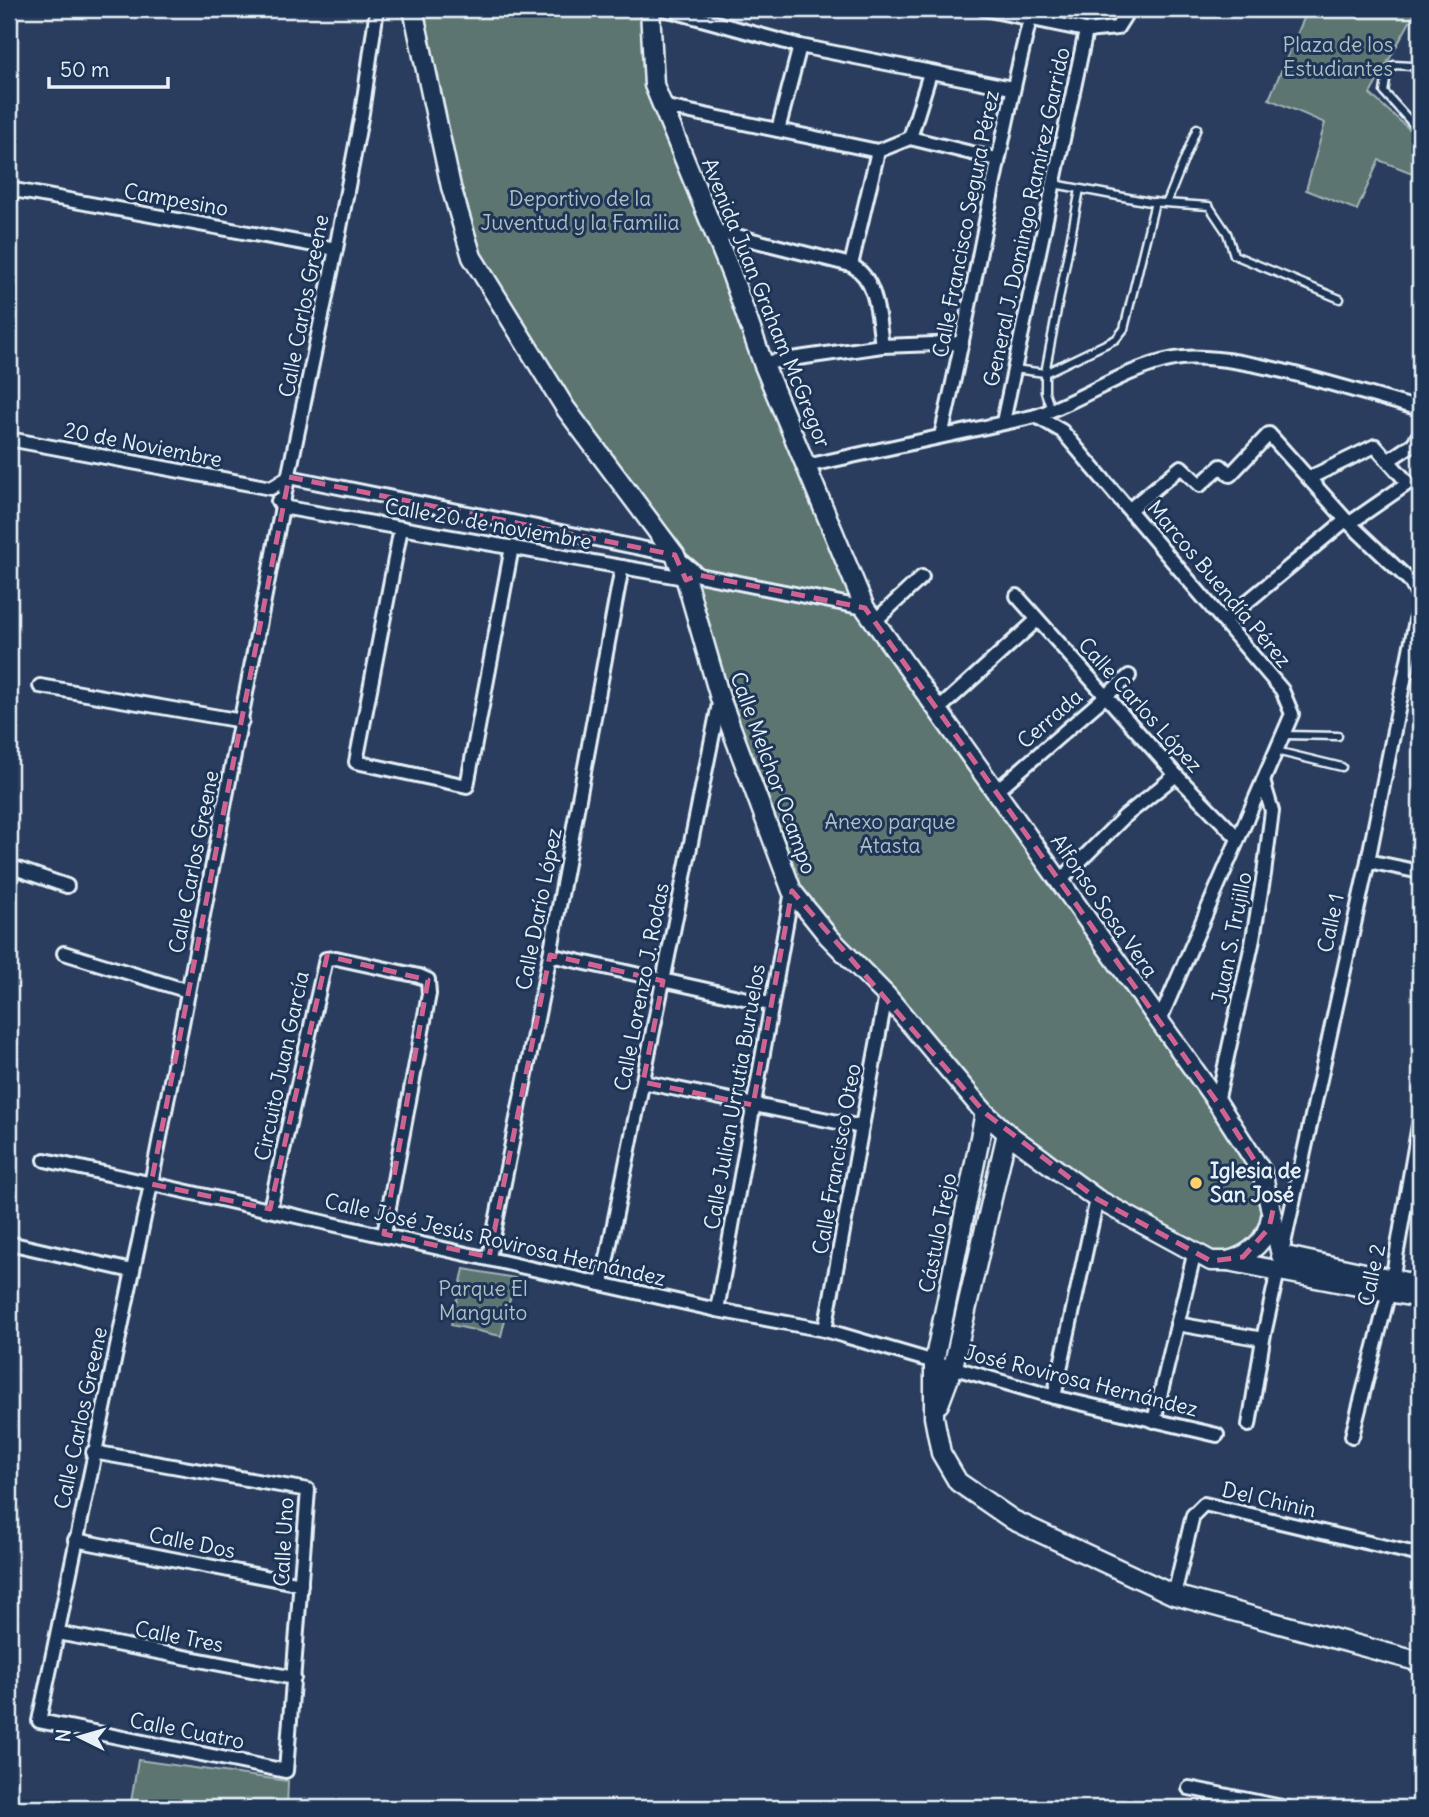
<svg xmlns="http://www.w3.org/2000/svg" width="1429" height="1817" font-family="Delius,sans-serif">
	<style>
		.green { fill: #5b7471; stroke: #a2b2b4; stroke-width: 2 }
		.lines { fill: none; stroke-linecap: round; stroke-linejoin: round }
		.lane-casing { stroke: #e8f1f8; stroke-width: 11 }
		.street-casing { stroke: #e8f1f8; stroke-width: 18 }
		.secondary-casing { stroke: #e8f1f8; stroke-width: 23 }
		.lane { stroke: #1d3557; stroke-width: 6 }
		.street { stroke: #1d3557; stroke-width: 12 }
		.secondary { stroke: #1d3557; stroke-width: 18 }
		.marked { fill: none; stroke: #cf6492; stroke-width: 5; stroke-dasharray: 14 9; stroke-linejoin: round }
		.poi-dot { fill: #ffd166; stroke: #1d3557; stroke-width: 2.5 }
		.labels { text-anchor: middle; stroke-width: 6; stroke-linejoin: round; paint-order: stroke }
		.park-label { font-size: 21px; fill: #b0bfc2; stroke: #1d3557 }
		.street-label { font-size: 21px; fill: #e8f1f8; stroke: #1d3557 }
		.poi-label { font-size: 21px; font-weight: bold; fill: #e8f1f8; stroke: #1d3557; text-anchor: start }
	</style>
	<rect width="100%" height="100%" fill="#2a3d5e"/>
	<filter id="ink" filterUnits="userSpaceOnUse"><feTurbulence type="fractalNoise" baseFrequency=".0143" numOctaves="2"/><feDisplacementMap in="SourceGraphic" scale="14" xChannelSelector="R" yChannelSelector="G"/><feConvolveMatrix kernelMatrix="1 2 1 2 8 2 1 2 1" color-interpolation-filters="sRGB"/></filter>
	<g filter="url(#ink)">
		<g class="green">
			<path d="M414 9H650L654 85 865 608 1262 1172 1266 1235 1211 1261 1007 1133 792 891 675 555 472 257Z"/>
			<path d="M1308 9H1417L1370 94 1420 139V176L1379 160 1357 210 1306 190 1325 123 1269 99Z"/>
			<path d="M464 1269 515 1278 501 1336 451 1325Z"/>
			<path d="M138 1760 288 1781 287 1808H130Z"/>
		</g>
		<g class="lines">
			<defs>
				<g id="lane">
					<path d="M1230 11 1231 9"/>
					<path d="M1420 76 1412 66 1394 65 1387 74 1384 92 1420 132"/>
					<path d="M1054 184 1150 202 1209 206 1227 233 1234 255 1340 299"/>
					<path d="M1167 202 1197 128"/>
					<path d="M1014 369 1045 373 1116 339 1124 329 1155 202"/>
					<path d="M1051 410 1045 392V373L1080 189"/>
					<path d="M1284 735 1338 736"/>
					<path d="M1276 751 1342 767"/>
				</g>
				<g id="street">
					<path d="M665 9 800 46 1012 88"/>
					<path d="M984 9 1090 31"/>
					<path d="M662 106 878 151"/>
					<path d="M778 130 800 46"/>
					<path d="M910 138 996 159"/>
					<path d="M9 189 336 249"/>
					<path d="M713 230 851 265C878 279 878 318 882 346"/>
					<path d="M851 265 878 151 910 138 930 73"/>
					<path d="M763 363 882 346 962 343"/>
					<path d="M1036 416C1082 400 1126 368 1174 359 1232 349 1360 393 1420 409"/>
					<path d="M1003 422 1086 31 1117 28 1129 9"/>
					<path d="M941 436C974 298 995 157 1030 19"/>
					<path d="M9 439 271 488 289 477 675 555 699 575 865 608"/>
					<path d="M1389 460 1413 444 1420 434"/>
					<path d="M806 466 1036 416 1062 431 1282 690 1292 714 1159 1022"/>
					<path d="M1309 478 1375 446 1408 483 1350 523"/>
					<path d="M278 501 282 507 690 579"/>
					<path d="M1130 509 1181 467 1200 485 1221 466 1230 475 1269 434 1346 520 1410 581 1420 599"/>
					<path d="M401 528 356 762 467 786 512 547"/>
					<path d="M1017 596 1176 775 1238 838"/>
					<path d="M876 620 922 577"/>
					<path d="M1224 621 1346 520"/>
					<path d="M40 686 242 721"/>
					<path d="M939 709 1037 620"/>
					<path d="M996 791 1129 676"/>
					<path d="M1368 861 1420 872"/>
					<path d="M9 866 67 886"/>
					<path d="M1059 882 1124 817 1176 775"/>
					<path d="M9 884 11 867"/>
					<path d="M64 953 188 991"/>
					<path d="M550 955 770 1004"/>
					<path d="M643 1082 862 1127"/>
					<path d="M1217 1102 1252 944 1264 874 1272 811 1263 781"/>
					<path d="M45 1160 717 1310 825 1330 1054 1397 1217 1435"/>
					<path d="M270 1209 326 959 336 958 419 976 428 980 429 994 384 1234"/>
					<path d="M9 1243 132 1271"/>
					<path d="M489 1257 550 955 622 567"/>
					<path d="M602 1283 720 699"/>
					<path d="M717 1310 792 891"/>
					<path d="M1177 1324 1263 1339"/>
					<path d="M825 1330 886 995"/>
					<path d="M1054 1397 1097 1199"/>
					<path d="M1154 1421 1194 1255"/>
					<path d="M1249 1425 1263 1339 1368 861 1420 600"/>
					<path d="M1352 1436 1392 1280 1420 1119"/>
					<path d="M93 1452 308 1490 286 1771 39 1721 151 1184 282 507 336 249 362 113 377 9"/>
					<path d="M75 1540 301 1584"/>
					<path d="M1174 1595 1193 1515 1204 1504 1420 1555"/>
					<path d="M58 1633 294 1678"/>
					<path d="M1189 1788 1287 1808"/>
				</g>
				<g id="secondary">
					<path d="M413 9 451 187 472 257 566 409 675 555 686 580 720 698 792 891 828 936 886 995 985 1113 1007 1133 1097 1199 1211 1261H1228L1420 1298"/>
					<path d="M650 9 654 85 731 273 763 363 865 608 1217 1102 1262 1172 1281 1255 1420 1285"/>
					<path d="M985 1113 934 1363V1417L941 1453 958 1482 1013 1520 1174 1595 1420 1662"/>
					<path d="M1228 1261C1251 1255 1267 1240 1271 1217"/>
					<path d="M939 1404 953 1367 1007 1133"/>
				</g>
			</defs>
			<use href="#lane" class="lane-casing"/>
			<use href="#street" class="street-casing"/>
			<use href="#secondary" class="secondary-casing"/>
			<use href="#lane" class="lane"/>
			<use href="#street" class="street"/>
			<use href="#secondary" class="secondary"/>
		</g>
	</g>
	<path class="marked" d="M289 477 675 555 686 580 699 575 865 608 1217 1102 1262 1172 1273 1210 1269 1228 1243 1257 1211 1261 1097 1199 985 1113 792 891 753 1105 643 1082 663 981 550 955 489 1257 384 1234 428 980 327 956 270 1209 151 1184Z"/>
	<circle class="poi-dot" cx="1196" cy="1183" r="7"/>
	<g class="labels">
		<g class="park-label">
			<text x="1338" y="52">Plaza de los<tspan x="1338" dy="24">Estudiantes</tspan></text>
			<text x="580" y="206">Deportivo de la<tspan x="580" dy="24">Juventud y la Familia</tspan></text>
			<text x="890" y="829">Anexo parque<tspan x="890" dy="24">Atasta</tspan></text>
			<text x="483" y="1296">Parque El<tspan x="483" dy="24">Manguito</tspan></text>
		</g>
		<g class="street-label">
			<text transform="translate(176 200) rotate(10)" y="7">Campesino</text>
			<text transform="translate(1027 217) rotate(-78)" y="7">General J. Domingo Ramírez Garrido</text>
			<text transform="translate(966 224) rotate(-79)" y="7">Calle Francisco Segura Pérez</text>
			<text transform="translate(766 303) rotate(68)" y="7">Avenida Juan Graham McGregor</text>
			<text transform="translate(304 306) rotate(-79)" y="7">Calle Carlos Greene</text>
			<text transform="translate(143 445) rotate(11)" y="7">20 de Noviembre</text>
			<text transform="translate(488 524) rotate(10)" y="7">Calle 20 de noviembre</text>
			<text transform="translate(1219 584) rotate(50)" y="7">Marcos Buendía Pérez</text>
			<text transform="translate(1140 705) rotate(48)" y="7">Calle Carlos López</text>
			<text transform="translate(1050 719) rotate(-41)" y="7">Cerrada</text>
			<text transform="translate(773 773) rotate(70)" y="7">Calle Melchor Ocampo</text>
			<text transform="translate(194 862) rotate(-79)" y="7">Calle Carlos Greene</text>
			<text transform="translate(1104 906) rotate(55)" y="7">Alfonso Sosa Vera</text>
			<text transform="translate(539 909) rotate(-79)" y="7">Calle Darío López</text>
			<text transform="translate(1331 923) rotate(-78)" y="7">Calle 1</text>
			<text transform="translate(1232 938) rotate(-79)" y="7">Juan S. Trujillo</text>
			<text transform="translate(642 987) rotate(-79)" y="7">Calle Lorenzo J. Rodas</text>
			<text transform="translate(282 1066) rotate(-78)" y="7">Circuito Juan García</text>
			<text transform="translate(735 1097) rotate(-80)" y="7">Calle Julian Urrutia Buruelos</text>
			<text transform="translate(837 1159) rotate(-80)" y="7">Calle Francisco Oteo</text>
			<text transform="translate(938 1233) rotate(-79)" y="7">Cástulo Trejo</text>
			<text transform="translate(495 1240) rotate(13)" y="7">Calle José Jesús Rovirosa Hernández</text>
			<text transform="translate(1372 1275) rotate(-78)" y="7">Calle 2</text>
			<text transform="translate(1081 1381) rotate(14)" y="7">José Rovirosa Hernández</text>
			<text transform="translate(81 1418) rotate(-78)" y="7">Calle Carlos Greene</text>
			<text transform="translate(1269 1500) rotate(13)" y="7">Del Chinin</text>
			<text transform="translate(284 1542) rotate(-87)" y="7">Calle Uno</text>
			<text transform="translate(192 1543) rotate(11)" y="7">Calle Dos</text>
			<text transform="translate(179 1637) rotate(11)" y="7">Calle Tres</text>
			<text transform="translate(187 1731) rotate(11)" y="7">Calle Cuatro</text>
		</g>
		<g class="poi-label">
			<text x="1210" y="1178">Iglesia de<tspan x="1210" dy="24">San José</tspan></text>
		</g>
	</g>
	<rect width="1429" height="1817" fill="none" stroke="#1d3557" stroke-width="35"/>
	<rect x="18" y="18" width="1394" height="1782" fill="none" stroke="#e8f1f8" stroke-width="2.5" filter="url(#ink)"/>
	<g transform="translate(80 1737) rotate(275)" stroke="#1d3557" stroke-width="5" paint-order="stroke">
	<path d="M0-5L12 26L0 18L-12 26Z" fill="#e8f1f8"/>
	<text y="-10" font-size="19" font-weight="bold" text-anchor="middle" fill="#e8f1f8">N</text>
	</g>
	<path d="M49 77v10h119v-10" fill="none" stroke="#e8f1f8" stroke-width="3.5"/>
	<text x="60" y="77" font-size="21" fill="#e8f1f8" stroke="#1d3557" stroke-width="5" paint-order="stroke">50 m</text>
</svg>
